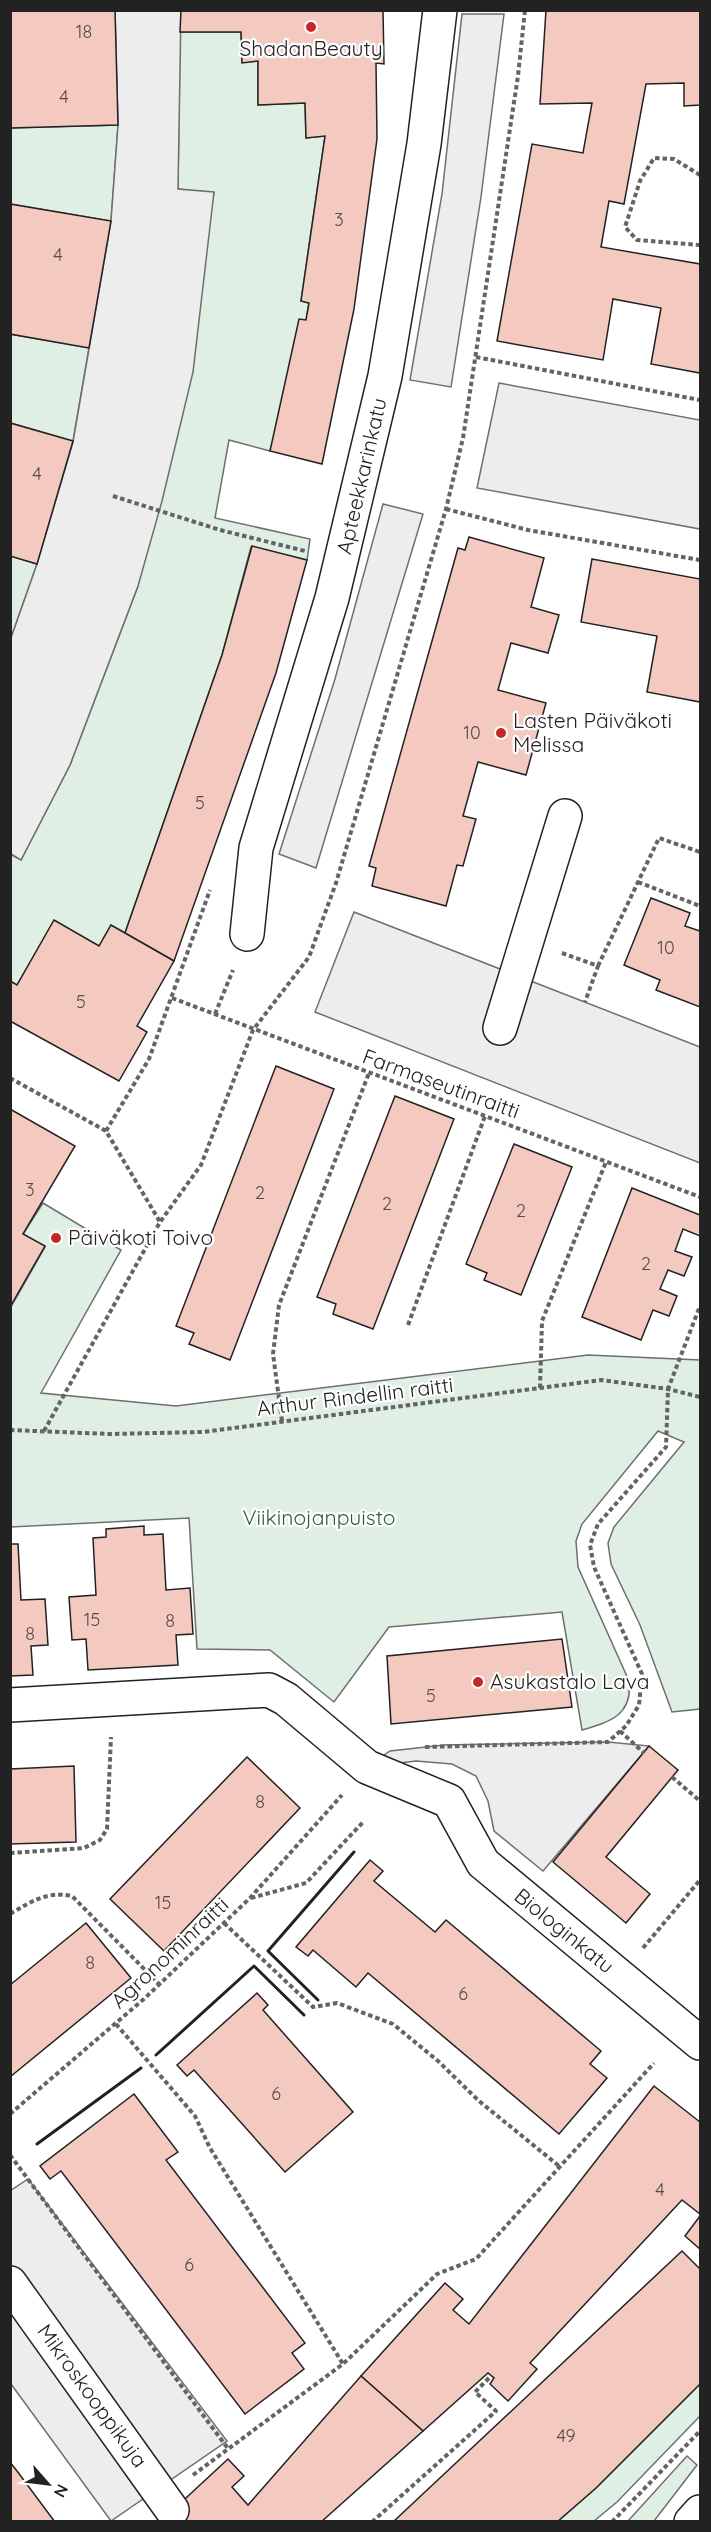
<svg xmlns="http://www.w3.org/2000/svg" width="711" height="2532" font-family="Quicksand,sans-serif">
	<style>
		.green { fill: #e0efe3; stroke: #6f6f6f; stroke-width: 1.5 }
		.parking { fill: #ededed; stroke: #6f6f6f; stroke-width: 1.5 }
		.building { fill: #f3c9c0; stroke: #222; stroke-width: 1.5 }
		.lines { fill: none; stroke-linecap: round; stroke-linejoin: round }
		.minor-casing { stroke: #222; stroke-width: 36 }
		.path { stroke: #646464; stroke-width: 4; stroke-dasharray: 4.5 3; stroke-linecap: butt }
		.minor { stroke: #fff; stroke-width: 33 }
		.wall { stroke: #222; stroke-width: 3 }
		.poi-dot { fill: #c62828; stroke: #fff; stroke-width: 2 }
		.labels { text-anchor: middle; stroke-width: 4.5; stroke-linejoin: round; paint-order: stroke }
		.number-label { font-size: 18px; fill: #564c4a }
		.poi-label { font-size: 21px; fill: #222; stroke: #fff; text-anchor: start }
		.street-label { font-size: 21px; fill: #222; stroke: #fff }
		.park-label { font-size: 21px; fill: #2f5e38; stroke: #fff }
	</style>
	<rect width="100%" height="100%" fill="#fff"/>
	<g class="green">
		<path d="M180 32H241L242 62 258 61V105L305 103 306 138 325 136 301 301 309 303 306 320 270 451 229 440 215 518 310 539 307 560 251 547 222 655 125 933 111 925 99 946 54 921 17 985 11 981 10 854 21 860 70 765 138 586 214 193 178 189Z"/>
		<path d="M118 125 111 221 11 204 10 128Z"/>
		<path d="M10 334 89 348 73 441 11 423Z"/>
		<path d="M11 556 37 564 11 638Z"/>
		<path d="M43 1203 121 1250 41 1393 176 1406 588 1355 700 1360V1709L672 1712 640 1625 611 1564 608 1543 614 1527 684 1442 658 1431 582 1524 576 1541 578 1567 629 1681C633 1715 610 1722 582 1730L562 1612 389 1627 334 1702 270 1650 197 1649 189 1518 11 1527V1307L45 1247 23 1234Z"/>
		<path d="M700 2384V2416L617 2502 594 2521 557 2522 596 2488Z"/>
		<path d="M687 2456 697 2465 654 2521H628Z"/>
	</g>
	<g class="parking">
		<path d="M115 11H181L178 189 214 192 193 372 162 501 138 586 70 765 21 860 11 854V638L37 564 73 442 111 221 118 125Z"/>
		<path d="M462 14H504L481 197 451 387 410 380 442 194Z"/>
		<path d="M499 383 700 420V529L477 488Z"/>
		<path d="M383 504 423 514 316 868 279 854 335 679Z"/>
		<path d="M354 912 700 1047V1163L315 1012Z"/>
		<path d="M608 1742 649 1746 543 1871 494 1831 488 1801 476 1776 452 1764 416 1761 367 1767 390 1751 444 1745Z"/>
		<path d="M28 2179 227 2441 111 2521 11 2384 10 2191Z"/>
	</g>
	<g class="building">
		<path d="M10 10H115L118 125 10 128Z"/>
		<path d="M181 10H383L384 64 376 63 377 139 354 309 322 464 270 451 299 319 306 320 309 303 301 301 325 136 306 138 305 103 258 105V61L242 63 241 32H180Z"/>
		<path d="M546 10H700V105L684 106V83L646 84 624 204 609 201 601 247 700 264V373L651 364 661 308 613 299 603 360 497 341 532 144 583 153 592 103 540 104Z"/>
		<path d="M10 204 111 221 89 348 10 334Z"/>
		<path d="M10 423 73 441 37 564 10 556Z"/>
		<path d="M469 537 544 558 531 607 559 615 548 653 511 643 498 690 546 703 526 775 478 762 463 816 476 819 463 866 457 865 446 906 372 886 376 868 369 866 458 548 465 550Z"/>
		<path d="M252 546 307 560 276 673 174 961 125 933 222 655Z"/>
		<path d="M592 559 700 579V702L647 692 657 636 581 622Z"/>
		<path d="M651 898 690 913 685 926 700 931V1007L656 990 660 980 624 965Z"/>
		<path d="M54 920 99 946 111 925 174 961 137 1026 147 1032 119 1081 10 1021V981L17 985Z"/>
		<path d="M276 1066 334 1089 230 1360 189 1344 194 1333 176 1326Z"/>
		<path d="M395 1096 454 1119 373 1329 333 1314 336 1304 317 1297Z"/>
		<path d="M10 1109 75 1146 23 1234 45 1246 10 1307Z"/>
		<path d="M514 1144 572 1167 521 1295 484 1280 487 1273 466 1264Z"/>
		<path d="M632 1188 700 1215V1236L683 1229 675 1251 692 1257 684 1276 668 1270 660 1289 677 1296 669 1316 653 1310 641 1340 582 1317Z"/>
		<path d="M144 1526V1535L163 1534 166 1590 190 1588 193 1634 176 1635 178 1665 88 1670 86 1639 72 1640 69 1597 96 1595 93 1538 106 1537V1529Z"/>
		<path d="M10 1544H18L21 1600 45 1599 48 1645 31 1646 33 1675 10 1676Z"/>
		<path d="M562 1639 572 1707 391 1724 387 1656Z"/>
		<path d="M649 1746 678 1770 606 1857 650 1894 626 1923 553 1862Z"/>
		<path d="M247 1757 300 1808 164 1951 110 1899Z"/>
		<path d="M74 1766 76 1842 10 1844V1769Z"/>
		<path d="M370 1860 383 1871 374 1881 435 1932 446 1920 601 2051 590 2064 607 2078 559 2134 368 1973 356 1987 313 1950 308 1956 296 1947Z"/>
		<path d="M86 1923 131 1978 10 2077V1985Z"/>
		<path d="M257 1993 268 2005 263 2010 353 2112 285 2172 194 2070 187 2076 177 2065Z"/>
		<path d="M654 2086 700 2122V2214L682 2200 530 2363 537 2369 508 2401 490 2384 494 2378 488 2373 423 2431 361 2376 445 2283 463 2299 453 2310 469 2324Z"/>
		<path d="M134 2094 178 2152 166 2160 305 2343 292 2353 304 2369 245 2414 61 2171 50 2179 40 2166Z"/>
		<path d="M700 2216V2249L685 2236Z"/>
		<path d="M682 2251 700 2269V2384L596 2488 557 2522H393Z"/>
		<path d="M361 2376 423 2431 321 2522H160L228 2459 244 2476 232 2487 248 2505Z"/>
		<path d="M10 2462 17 2471 55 2522H10Z"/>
	</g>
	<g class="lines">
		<defs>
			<g id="minor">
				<path d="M247 934 256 848 332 598 385 376 424 144 440 10"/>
				<path d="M500 1028 565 816"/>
				<path d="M10 1705 269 1690 286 1699 367 1767 449 1801 483 1863 700 2043"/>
				<path d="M10 2283 172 2510"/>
				<path d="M691 2522 700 2512"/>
			</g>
		</defs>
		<use href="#minor" class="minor-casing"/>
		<g class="path">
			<path d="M700 175 674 159 654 158 640 181 625 227 637 240 700 245"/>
			<path d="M476 357 700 400"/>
			<path d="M113 496 220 530 305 551"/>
			<path d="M446 509 528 530 700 560"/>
			<path d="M638 882 700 906"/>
			<path d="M562 953 598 966 585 1002"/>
			<path d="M598 966 659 838 700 852"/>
			<path d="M172 998 700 1197"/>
			<path d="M215 1014 233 970"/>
			<path d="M10 1078 106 1131 160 1222"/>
			<path d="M106 1131 149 1059 210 890"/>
			<path d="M408 1325 485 1116"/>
			<path d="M540 1388 542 1321 606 1162"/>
			<path d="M282 1421 273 1354 279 1305 369 1073"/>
			<path d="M10 1430 110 1434 203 1432 601 1380 668 1389 700 1397"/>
			<path d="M44 1431 160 1222 201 1165 253 1030 309 957 336 883 446 509 463 438 518 76 525 10"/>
			<path d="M620 1731 644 1753"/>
			<path d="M425 1747 608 1742 626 1726 639 1705 642 1674 594 1567 590 1545 598 1524 666 1447 668 1389 700 1306"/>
			<path d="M672 1777 700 1801"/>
			<path d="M10 1853 84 1848 100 1840 107 1829 111 1737"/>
			<path d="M251 1898 306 1883 364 1821"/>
			<path d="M10 1914C32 1901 47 1891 72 1896L160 1985"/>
			<path d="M224 1923 313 2007 337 2003 393 2024 438 2061 479 2101 559 2166"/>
			<path d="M643 1948 700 1880"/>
			<path d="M116 2024 195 2116 210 2148 343 2364"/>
			<path d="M10 2114 145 1998 250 1898 342 1795"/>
			<path d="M10 2155 229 2450"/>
			<path d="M193 2475 343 2364 437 2274 476 2259 654 2063"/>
			<path d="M372 2522 496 2411 475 2392 491 2376"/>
			<path d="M612 2522 700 2431"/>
		</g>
		<use href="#minor" class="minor"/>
		<g class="wall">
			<path d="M318 2000 268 1951 354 1852"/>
			<path d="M156 2055 254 1966 304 2015"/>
			<path d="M37 2144 141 2068"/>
		</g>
	</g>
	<g class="poi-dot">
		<circle cx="311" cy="27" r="6"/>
		<circle cx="501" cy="733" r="6"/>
		<circle cx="56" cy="1238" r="6"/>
		<circle cx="478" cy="1682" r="6"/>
	</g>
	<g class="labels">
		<g class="number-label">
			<text x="84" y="38">18</text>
			<text x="64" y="103">4</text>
			<text x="339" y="226">3</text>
			<text x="58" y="261">4</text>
			<text x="37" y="480">4</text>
			<text x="472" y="739">10</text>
			<text x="200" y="809">5</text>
			<text x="666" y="954">10</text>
			<text x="81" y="1008">5</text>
			<text x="30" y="1196">3</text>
			<text x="260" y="1199">2</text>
			<text x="387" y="1210">2</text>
			<text x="521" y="1217">2</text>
			<text x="646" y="1270">2</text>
			<text x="92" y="1626">15</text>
			<text x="170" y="1627">8</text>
			<text x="30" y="1640">8</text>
			<text x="431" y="1702">5</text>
			<text x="260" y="1808">8</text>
			<text x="163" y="1909">15</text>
			<text x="90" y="1969">8</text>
			<text x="463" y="2000">6</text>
			<text x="276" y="2100">6</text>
			<text x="660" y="2196">4</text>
			<text x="189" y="2271">6</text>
			<text x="566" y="2442">49</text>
		</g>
		<g class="poi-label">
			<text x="311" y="56" text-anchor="middle">ShadanBeauty</text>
			<text x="513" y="728">Lasten Päiväkoti<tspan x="513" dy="24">Melissa</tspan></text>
			<text x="68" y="1245">Päiväkoti Toivo</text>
			<text x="490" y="1689">Asukastalo Lava</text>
		</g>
		<g class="street-label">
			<text transform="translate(362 476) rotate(-77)" y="7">Apteekkarinkatu</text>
			<text transform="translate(441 1084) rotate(20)" y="7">Farmaseutinraitti</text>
			<text transform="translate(355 1397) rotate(-7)" y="7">Arthur Rindellin raitti</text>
			<text transform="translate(564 1931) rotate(39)" y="7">Biologinkatu</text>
			<text transform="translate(170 1953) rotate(-43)" y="7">Agronominraitti</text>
			<text transform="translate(92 2396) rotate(54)" y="7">Mikroskooppikuja</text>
		</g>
		<g class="park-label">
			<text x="319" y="1525">Viikinojanpuisto</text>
		</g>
	</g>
	<rect width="711" height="2532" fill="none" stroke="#222222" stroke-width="24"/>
	<g transform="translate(48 2484) rotate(118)" stroke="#ffffff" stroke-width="4.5" paint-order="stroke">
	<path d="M0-4.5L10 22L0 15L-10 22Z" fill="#222222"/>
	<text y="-9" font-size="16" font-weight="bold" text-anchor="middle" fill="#222222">N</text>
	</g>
</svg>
